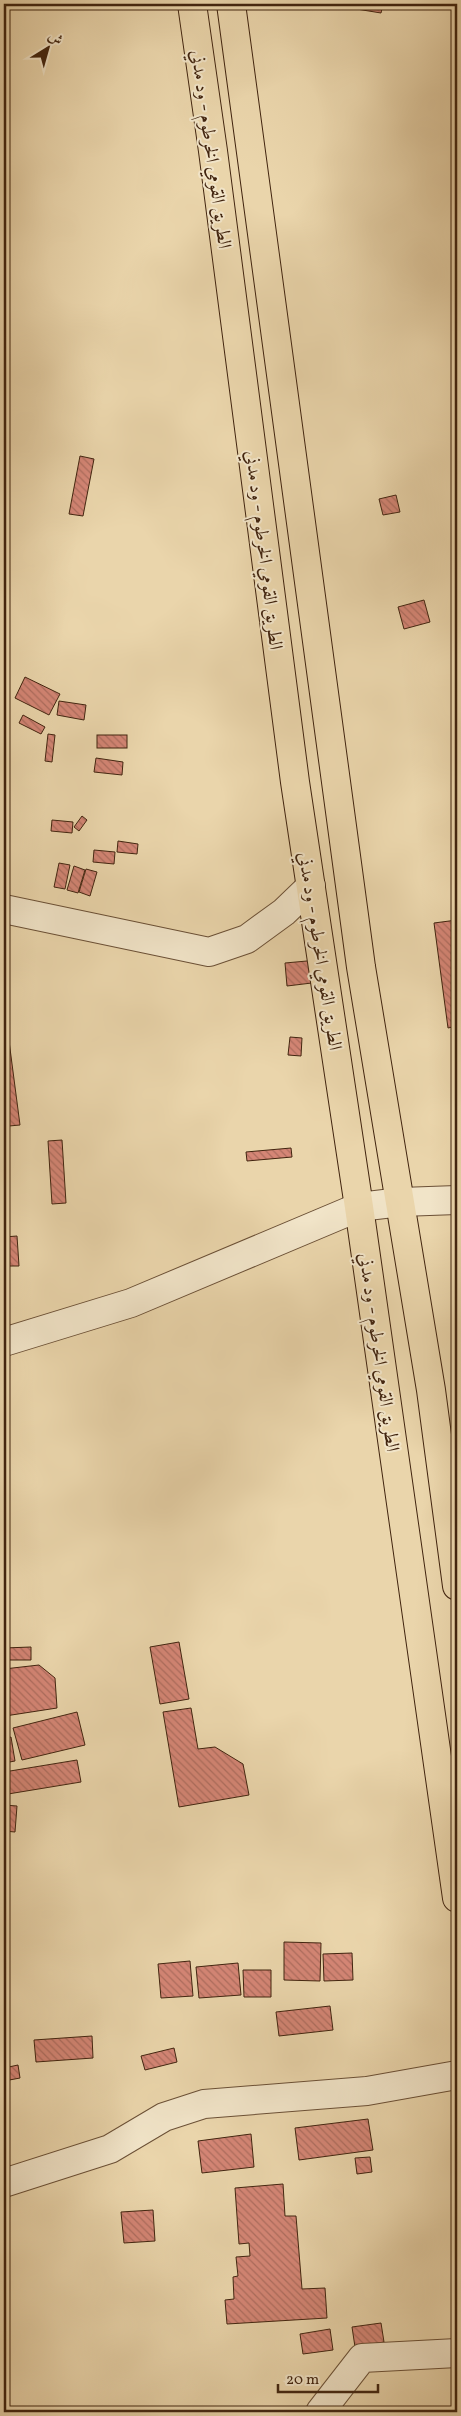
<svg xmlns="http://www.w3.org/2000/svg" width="461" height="2416" font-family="Vollkorn,Amiri,serif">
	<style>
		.building { fill: url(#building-back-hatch); stroke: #41240f }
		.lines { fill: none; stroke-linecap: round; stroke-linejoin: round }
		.minor-casing { stroke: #6b5036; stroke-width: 30 }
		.highway-casing { stroke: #41240f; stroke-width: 30 }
		.minor { stroke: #f1e4c8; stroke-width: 28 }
		.highway { stroke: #ead5ab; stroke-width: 28 }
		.labels { text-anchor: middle; stroke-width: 4; stroke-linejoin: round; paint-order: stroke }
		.street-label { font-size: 19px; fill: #41240f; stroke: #f1e4c8 }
	</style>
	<defs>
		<pattern id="building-back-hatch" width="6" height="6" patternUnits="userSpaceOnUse" patternTransform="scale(1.25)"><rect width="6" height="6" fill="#d58676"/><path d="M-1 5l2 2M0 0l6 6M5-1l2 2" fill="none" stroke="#ae6d5f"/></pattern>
	</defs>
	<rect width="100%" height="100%" fill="#ead5ab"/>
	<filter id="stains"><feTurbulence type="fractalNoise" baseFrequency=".004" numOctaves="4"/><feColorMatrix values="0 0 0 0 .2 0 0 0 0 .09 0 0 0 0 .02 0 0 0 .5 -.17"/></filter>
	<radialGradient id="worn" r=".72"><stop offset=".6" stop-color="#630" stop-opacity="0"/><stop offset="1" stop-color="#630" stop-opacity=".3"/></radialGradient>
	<g class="building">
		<path d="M326 4H383L381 13Z"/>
		<path d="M80 456 94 459 83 516 69 514Z"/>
		<path d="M396 495 400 512 383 515 379 499Z"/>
		<path d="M424 600 430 622 404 629 398 607Z"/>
		<path d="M25 677 60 694 49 715 15 698Z"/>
		<path d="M59 701 86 705 84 720 57 715Z"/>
		<path d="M23 715 45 727 41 734 19 723Z"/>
		<path d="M48 734 55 735 52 762 45 761Z"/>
		<rect x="97" y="735" width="30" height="13"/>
		<path d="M96 758 123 762 122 775 94 772Z"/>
		<path d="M82 816 87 820 79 831 74 827Z"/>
		<path d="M52 820 73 822 72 833 51 831Z"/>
		<path d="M118 841 138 844 137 854 117 852Z"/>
		<path d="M94 850 115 852 114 864 93 862Z"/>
		<path d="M59 863 70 865 65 889 54 887Z"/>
		<path d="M74 866 85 870 78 893 67 890Z"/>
		<path d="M86 869 97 872 90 896 79 892Z"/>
		<path d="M457 920V1026L448 1028 434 923Z"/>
		<path d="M318 960 320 982 287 986 285 963Z"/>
		<path d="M4 1018H6L20 1125 9 1126 4 1085Z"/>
		<path d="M290 1037 302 1038 301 1056 288 1055Z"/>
		<path d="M62 1140 66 1203 52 1204 48 1141Z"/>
		<path d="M291 1148 292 1157 247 1161 246 1152Z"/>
		<path d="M17 1236 19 1266H5L4 1237Z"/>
		<path d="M179 1642 189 1699 160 1704 150 1647Z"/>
		<path d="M31 1647V1660H4V1648Z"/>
		<path d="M39 1665 55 1678 57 1708 5 1716 4 1669Z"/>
		<path d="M191 1708 198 1749 215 1747 243 1764 249 1795 179 1807 163 1712Z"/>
		<path d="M77 1712 85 1745 22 1760 13 1728Z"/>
		<path d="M11 1737 15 1761 4 1763V1739Z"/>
		<path d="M77 1760 81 1782 8 1794 4 1772Z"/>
		<path d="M4 1805 17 1806 15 1832 4 1831Z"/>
		<path d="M284 1942 321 1943 320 1981 284 1980Z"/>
		<path d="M352 1953 353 1980 324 1981 323 1954Z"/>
		<path d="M190 1961 193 1996 161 1998 158 1964Z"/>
		<path d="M238 1963 241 1995 199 1998 196 1967Z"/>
		<path d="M243 1970H271V1997H244Z"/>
		<path d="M330 2006 333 2030 279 2036 276 2012Z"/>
		<path d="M92 2036 93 2058 36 2062 34 2040Z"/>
		<path d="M174 2048 177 2062 145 2070 141 2056Z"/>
		<path d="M18 2065 20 2078 4 2081V2068Z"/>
		<path d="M368 2119 373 2150 299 2160 295 2128Z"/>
		<path d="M251 2134 254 2167 202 2173 198 2141Z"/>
		<path d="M370 2157 372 2172 357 2174 355 2158Z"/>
		<path d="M283 2184 285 2216H296L302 2289 325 2288 327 2318 227 2324 225 2300 234 2299 233 2277 238 2276 236 2257 250 2256 249 2243 239 2244 235 2188Z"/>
		<path d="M153 2210 155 2241 124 2243 121 2212Z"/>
		<path d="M381 2323 384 2342 355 2347 352 2327Z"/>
		<path d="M330 2329 333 2350 303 2354 300 2334Z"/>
	</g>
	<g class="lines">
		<defs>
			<g id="minor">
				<path d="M4 909 209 952 247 939 284 912 311 886"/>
				<path d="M4 1342 131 1303 359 1207 401 1202 457 1200"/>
				<path d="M4 2183 110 2149 164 2117 204 2104 367 2091 457 2075"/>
				<path d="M320 2412 362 2358 457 2353"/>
			</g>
			<g id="highway">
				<path d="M192 4 213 151 295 782 359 1207 457 1898"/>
				<path d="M231 4 361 967 431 1390 457 1586"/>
			</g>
		</defs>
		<use href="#minor" class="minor-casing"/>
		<use href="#highway" class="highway-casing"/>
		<use href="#minor" class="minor"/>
		<use href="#highway" class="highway"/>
	</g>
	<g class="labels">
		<g class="street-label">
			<text transform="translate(212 149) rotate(82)" y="7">الطريق القومي الخرطوم - ود مدني</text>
			<text transform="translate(265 550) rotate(83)" y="7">الطريق القومي الخرطوم - ود مدني</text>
			<text transform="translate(321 951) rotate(81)" y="7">الطريق القومي الخرطوم - ود مدني</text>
			<text transform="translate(380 1352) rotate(82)" y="7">الطريق القومي الخرطوم - ود مدني</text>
		</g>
	</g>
	<rect width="461" height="2416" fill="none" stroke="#ead5ab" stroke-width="20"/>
	<rect x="5" y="5" width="451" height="2406" fill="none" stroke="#41240f" stroke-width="2.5"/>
	<rect x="10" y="10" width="441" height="2396" fill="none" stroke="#41240f"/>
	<g transform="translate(48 48) rotate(37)" stroke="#f1e4c8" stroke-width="4" paint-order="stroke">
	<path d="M0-4L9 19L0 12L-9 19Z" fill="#41240f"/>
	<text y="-8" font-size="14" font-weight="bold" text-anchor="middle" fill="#41240f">ش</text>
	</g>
	<path d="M278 2384v8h100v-8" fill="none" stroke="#41240f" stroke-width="2.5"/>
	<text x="286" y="2384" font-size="15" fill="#41240f" stroke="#f1e4c8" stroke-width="4" paint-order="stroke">20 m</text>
	<rect width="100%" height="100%" filter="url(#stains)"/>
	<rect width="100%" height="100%" fill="url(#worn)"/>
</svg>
